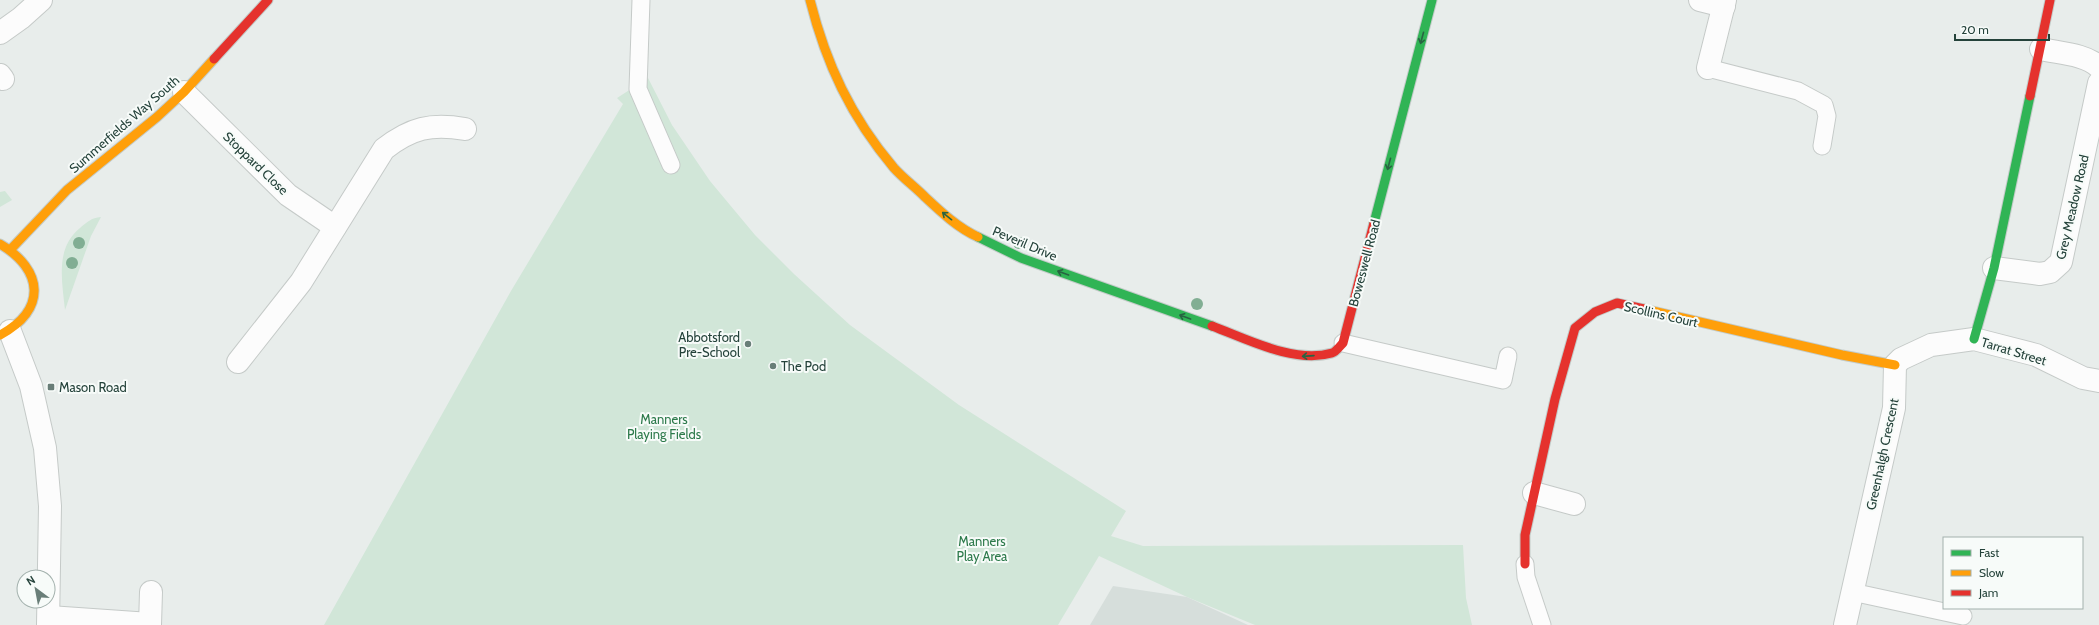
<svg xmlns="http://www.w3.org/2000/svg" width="2099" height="625" font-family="Cabin,sans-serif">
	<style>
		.built { fill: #d6dedb }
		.green { fill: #d1e6d8 }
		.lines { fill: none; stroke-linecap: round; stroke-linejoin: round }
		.lane-casing { stroke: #c5cac8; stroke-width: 19 }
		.street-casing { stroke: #c5cac8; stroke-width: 24 }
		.fast-casing { stroke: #c3cbc8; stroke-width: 11 }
		.slow-casing { stroke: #c3cbc8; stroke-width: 11 }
		.jam-casing { stroke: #c3cbc8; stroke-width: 11 }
		.lane { stroke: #fcfcfc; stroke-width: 17 }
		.street { stroke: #fcfcfc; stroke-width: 22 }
		.fast { stroke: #30b455; stroke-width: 9 }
		.slow { stroke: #ff9f0a; stroke-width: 9 }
		.jam { stroke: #e5322d; stroke-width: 9 }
		.tree { fill: #81ae93 }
		.oneway { stroke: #286442 }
		.poi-dot { fill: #697e78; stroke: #f7fbf9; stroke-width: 1.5 }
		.labels { text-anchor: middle; stroke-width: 4; stroke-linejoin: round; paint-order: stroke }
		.street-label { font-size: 13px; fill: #24423a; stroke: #f7fbf9 }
		.poi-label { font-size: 13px; fill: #24423a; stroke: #f7fbf9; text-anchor: start }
		.park-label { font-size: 13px; fill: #2d7a4b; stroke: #f7fbf9 }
	</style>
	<rect width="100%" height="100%" fill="#e8edeb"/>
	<path class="built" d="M1113 586 1187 597 1248 625H1090Z"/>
	<g class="green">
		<path d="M648 78 672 125 710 181 755 235 794 274 850 325 959 405 1126 511 1111 536 1143 546 1463 545 1466 598 1472 625H1255L1187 597 1099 556 1058 625H324L511 291 623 104 617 98Z"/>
		<path d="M5 191 12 200 0 207V192Z"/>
		<path d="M101 217 91 236 65 310C62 281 55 248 80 228 87 222 91 218 101 217Z"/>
	</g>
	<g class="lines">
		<defs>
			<g id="lane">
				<path d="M641 0 638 89 671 165"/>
				<path d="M1708 68 1798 91 1824 105 1827 116 1822 146"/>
				<path d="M1343 343 1503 380 1508 356"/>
				<path d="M1525 564 1526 577 1542 625"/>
				<path d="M1852 592 1963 616"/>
			</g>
			<g id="street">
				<path d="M1700 0 1724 6"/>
				<path d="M0 33 21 18 41 0"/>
				<path d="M2041 49C2058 53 2086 54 2099 67"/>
				<path d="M1708 68 1725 0"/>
				<path d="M0 75 3 79"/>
				<path d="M184 92 288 195 335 227"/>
				<path d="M1994 268 2040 274 2050 272 2061 262 2099 83"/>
				<path d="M10 331 31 386 45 448 50 506 48 625"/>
				<path d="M238 362 301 282 384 149C411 128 431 123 465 129"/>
				<path d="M1534 493 1574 504"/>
				<path d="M49 617 150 624"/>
				<path d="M150 625 151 592"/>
				<path d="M1845 625 1894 408 1895 365 1901 359 1931 345 1974 339 2036 355 2083 378 2099 381"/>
			</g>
			<g id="fast">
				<path d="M1374 223 1432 0"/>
				<path d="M978 237 1021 258 1212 326"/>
				<path d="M1974 339 1994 268 2030 96"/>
			</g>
			<g id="slow">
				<path d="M810 0C826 64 851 117 894 168 903 178 915 187 925 197 941 212 958 228 978 237"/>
				<path d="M0 244C44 270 47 310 0 335"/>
				<path d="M11 249 67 190 157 117 184 92 214 59"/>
				<path d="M1644 309 1842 355 1895 365"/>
			</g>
			<g id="jam">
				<path d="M214 59 268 0"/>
				<path d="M2030 96 2050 0"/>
				<path d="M1212 326C1247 339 1294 364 1332 353 1336 352 1340 346 1343 343L1374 223"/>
				<path d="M1525 564V535L1555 399 1575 328 1595 312 1617 303 1644 309"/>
			</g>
		</defs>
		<use href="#lane" class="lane-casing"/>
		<use href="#street" class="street-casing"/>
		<use href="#fast" class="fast-casing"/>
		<use href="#slow" class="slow-casing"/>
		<use href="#jam" class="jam-casing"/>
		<use href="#lane" class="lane"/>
		<use href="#street" class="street"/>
		<use href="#fast" class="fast"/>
		<use href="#slow" class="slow"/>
		<use href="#jam" class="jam"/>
	</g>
	<g class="tree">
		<circle cx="79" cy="243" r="6"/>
		<circle cx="1019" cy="243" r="6"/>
		<circle cx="72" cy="263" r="6"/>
		<circle cx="1197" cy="304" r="6"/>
	</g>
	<defs><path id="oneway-shaft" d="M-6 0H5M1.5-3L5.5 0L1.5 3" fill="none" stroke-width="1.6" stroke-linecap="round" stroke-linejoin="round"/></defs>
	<g class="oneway">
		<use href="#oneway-shaft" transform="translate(1422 38) rotate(105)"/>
		<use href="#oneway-shaft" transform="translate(1389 164) rotate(105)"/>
		<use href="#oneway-shaft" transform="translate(947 216) rotate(-141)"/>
		<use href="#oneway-shaft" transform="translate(1063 273) rotate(-160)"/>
		<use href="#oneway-shaft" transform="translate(1185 317) rotate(-160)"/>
		<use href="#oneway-shaft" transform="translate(1308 356) rotate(176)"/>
	</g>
	<g class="poi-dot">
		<circle cx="748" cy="344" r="4"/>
		<circle cx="773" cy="366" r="4"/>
		<rect x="47" y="383" width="8" height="8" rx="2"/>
	</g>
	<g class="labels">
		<g class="street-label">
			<text transform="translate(124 124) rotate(-41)" y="5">Summerfields Way South</text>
			<text transform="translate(256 163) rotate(44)" y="5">Stoppard Close</text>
			<text transform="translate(2072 207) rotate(-77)" y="5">Grey Meadow Road</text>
			<text transform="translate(1025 243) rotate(23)" y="5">Peveril Drive</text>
			<text transform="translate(1364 263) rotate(-75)" y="5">Boweswell Road</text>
			<text transform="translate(1661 314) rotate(13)" y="5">Scollins Court</text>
			<text transform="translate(2014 351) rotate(17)" y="5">Tarrat Street</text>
			<text transform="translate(1882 454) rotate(-78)" y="5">Greenhalgh Crescent</text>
		</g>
		<g class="poi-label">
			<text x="740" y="342" text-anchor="end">Abbotsford<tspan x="740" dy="15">Pre-School</tspan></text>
			<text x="781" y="371">The Pod</text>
			<text x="59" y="392">Mason Road</text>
		</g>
		<g class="park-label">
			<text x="664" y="424">Manners<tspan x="664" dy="15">Playing Fields</tspan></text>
			<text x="982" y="546">Manners<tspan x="982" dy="15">Play Area</tspan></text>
		</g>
	</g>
	<rect x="1943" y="537" width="140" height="72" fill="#f7fbf9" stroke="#a3b1ad"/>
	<rect x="1951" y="550" width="20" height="6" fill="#30b455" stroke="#a3b1ad"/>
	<text x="1979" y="557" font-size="12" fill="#24423a">Fast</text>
	<rect x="1951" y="570" width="20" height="6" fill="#ff9f0a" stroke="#a3b1ad"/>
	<text x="1979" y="577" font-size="12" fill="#24423a">Slow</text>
	<rect x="1951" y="590" width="20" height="6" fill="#e5322d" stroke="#a3b1ad"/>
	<text x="1979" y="597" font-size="12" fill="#24423a">Jam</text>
	<g transform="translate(36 589) rotate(328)"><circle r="19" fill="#f7fbf9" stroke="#a3b1ad"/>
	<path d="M0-3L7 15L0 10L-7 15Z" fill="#697e78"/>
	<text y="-6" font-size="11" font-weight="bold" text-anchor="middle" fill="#24423a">N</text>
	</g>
	<path d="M1955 34v6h94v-6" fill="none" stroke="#24423a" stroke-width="2"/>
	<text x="1961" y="34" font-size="12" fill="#24423a" stroke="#f7fbf9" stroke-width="3" paint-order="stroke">20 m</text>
</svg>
